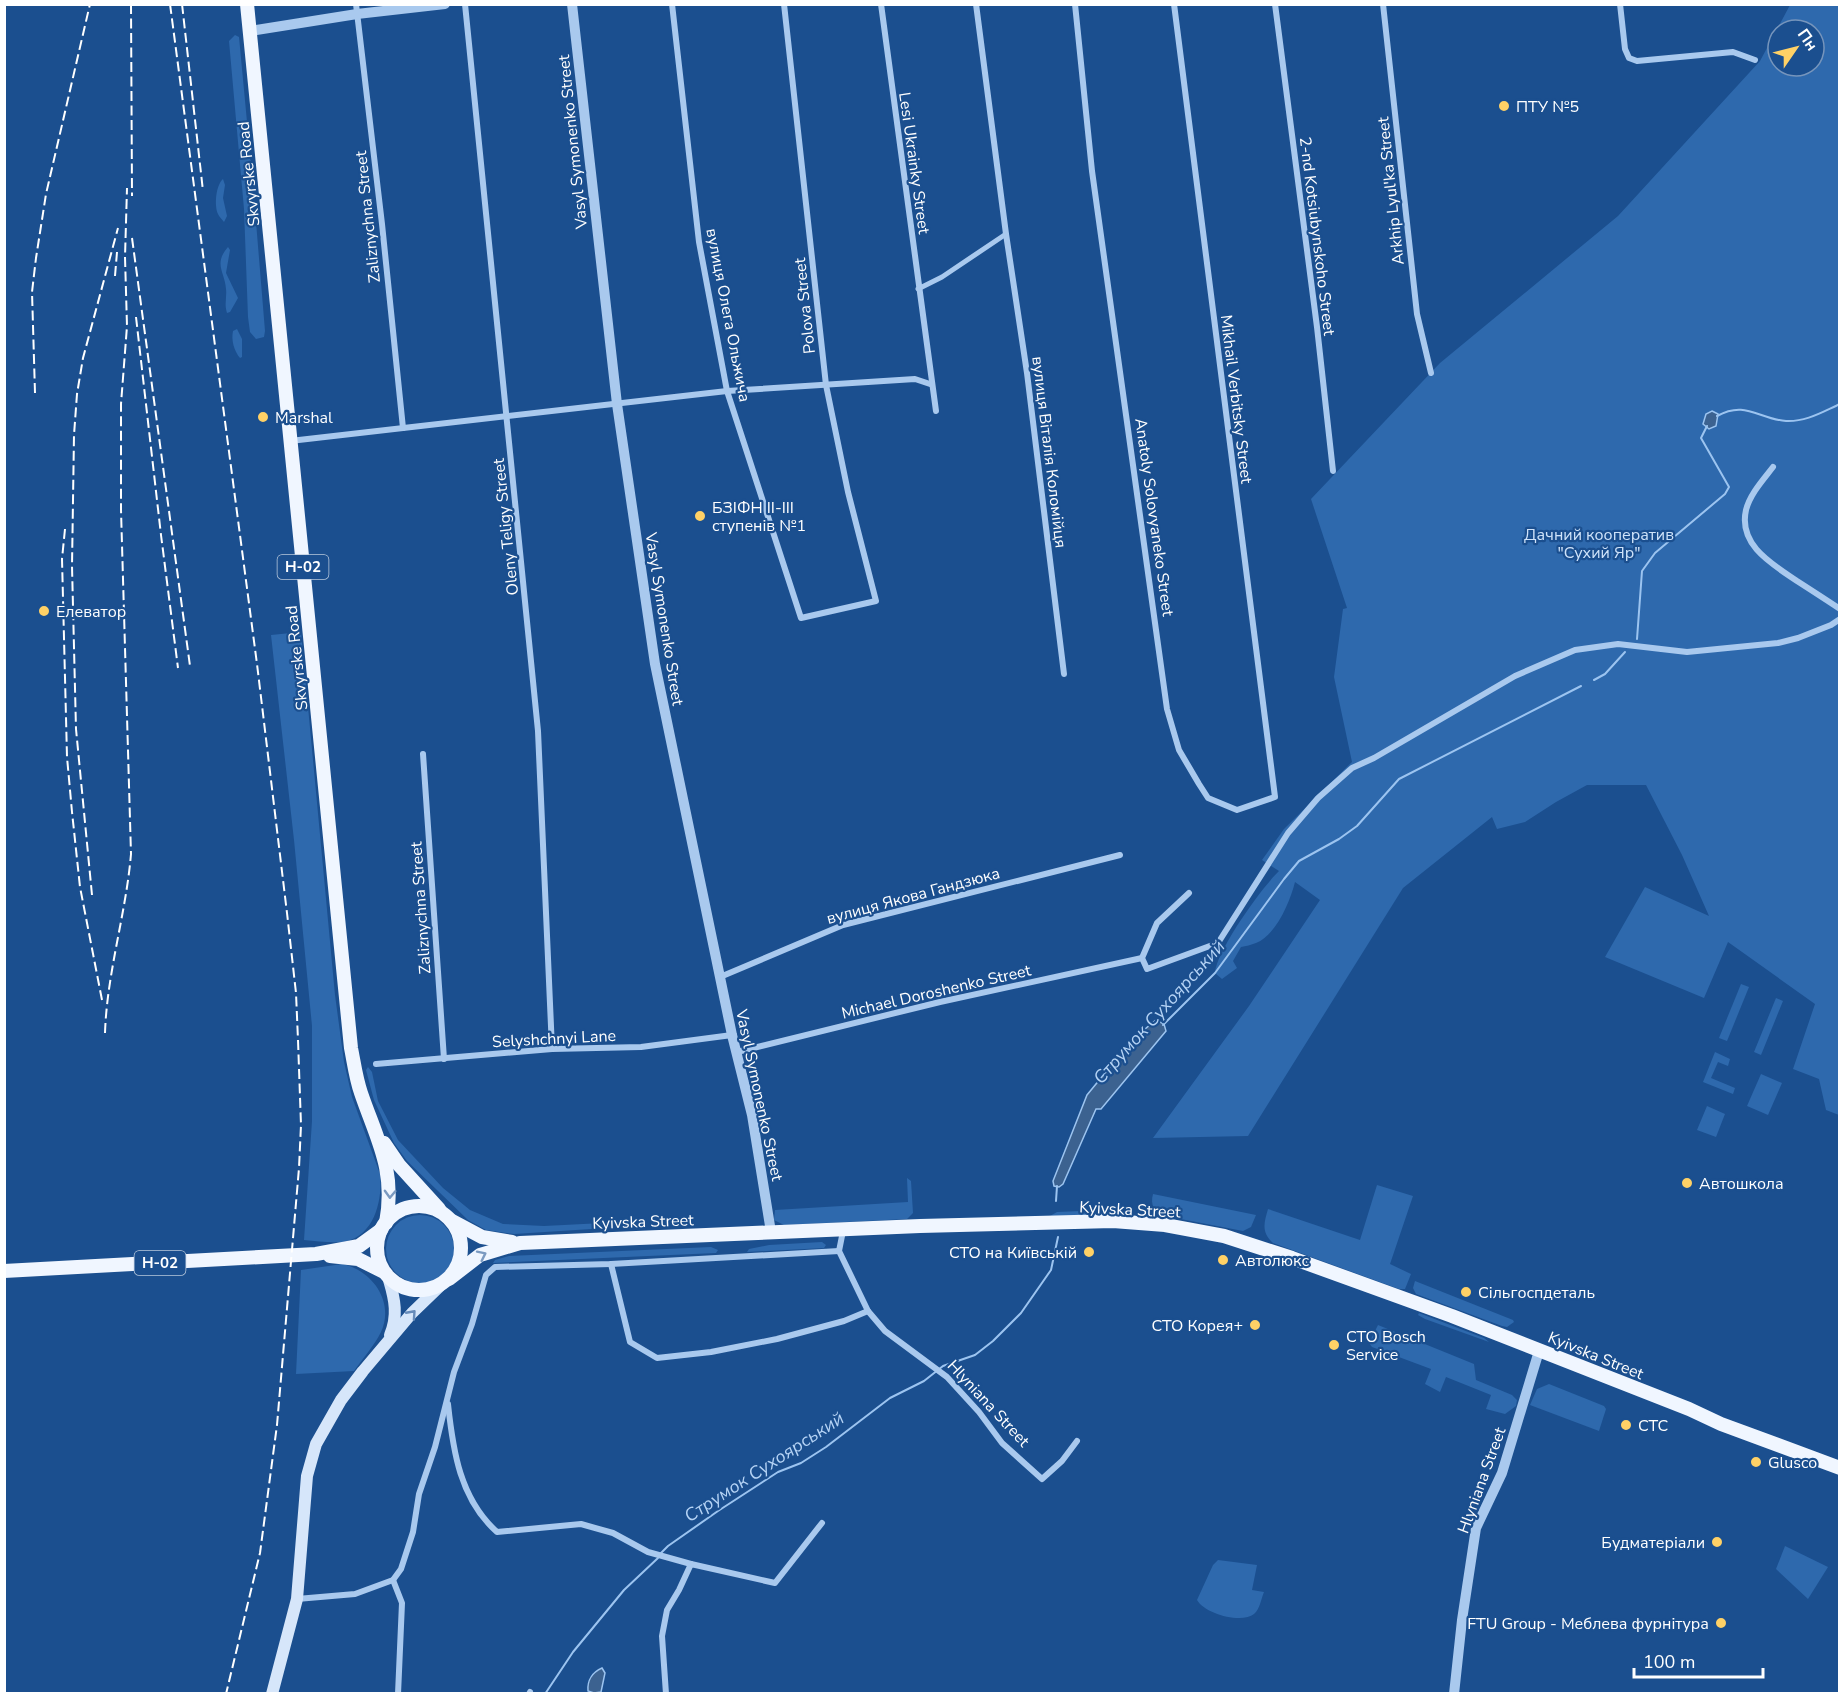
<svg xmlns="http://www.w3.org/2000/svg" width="1844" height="1698" font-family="'Nunito Sans',sans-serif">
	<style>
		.green { fill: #2e69ad; fill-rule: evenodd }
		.water { fill: #3c6290; stroke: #9cc4f0; stroke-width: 1.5 }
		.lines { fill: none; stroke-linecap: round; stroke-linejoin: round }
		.stream { stroke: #9cc4f0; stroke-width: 2 }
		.pedestrian { stroke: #a9c9ee; stroke-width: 5 }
		.minor { stroke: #a9c9ee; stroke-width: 6 }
		.tertiary { stroke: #a9c9ee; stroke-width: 10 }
		.secondary { stroke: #d6e6fa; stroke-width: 12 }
		.primary { stroke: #f0f6ff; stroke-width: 14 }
		.rail { stroke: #fff; stroke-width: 2; stroke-dasharray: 10 4.5; stroke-linecap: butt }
		.oneway { stroke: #7b9ac1 }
		.oneway2 { stroke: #668bba }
		.poi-dot { fill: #ffd166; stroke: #1b4f8f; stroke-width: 2 }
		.labels { text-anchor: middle; stroke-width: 4.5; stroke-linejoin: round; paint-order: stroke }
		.shield { fill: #1b4f8f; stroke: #bbcadd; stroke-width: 1.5 }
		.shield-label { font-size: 15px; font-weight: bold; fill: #fff }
		.poi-label { font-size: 16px; fill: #fff; stroke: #1b4f8f; text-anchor: start }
		.street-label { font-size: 16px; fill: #fff; stroke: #1b4f8f }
		.park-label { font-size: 16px; fill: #cfe3fa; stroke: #1b4f8f }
		.water-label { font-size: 18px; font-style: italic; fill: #b5d3f5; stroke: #1b4f8f }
	</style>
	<rect width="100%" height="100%" fill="#1b4f8f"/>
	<g class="green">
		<path d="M1790 5H1839V1115L1826 1110 1819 1079 1793 1069 1815 1004 1728 942 1704 998 1605 957 1645 887 1709 916 1682 855 1646 785H1587L1556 802 1525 822 1497 829 1492 817 1403 888 1248 1136 1153 1138 1249 1006 1320 900 1295 882C1290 902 1276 935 1256 943 1251 945 1246 946 1241 947L1233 961 1237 968 1222 979 1215 973C1216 951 1262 887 1279 871L1262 860 1284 829 1352 762 1334 677 1343 609 1347 608 1311 499 1440 363 1618 216 1760 61ZM1778 30H1814V66H1778Z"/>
		<path d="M235 35 239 37 249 143 245 151 251 161 265 331 264 337 256 339 250 332 248 317 244 209 229 41Z"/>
		<path d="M223 179 225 185 223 198 227 216 224 222C222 219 219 217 218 214 214 205 216 185 223 179Z"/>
		<path d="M228 247 230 250 226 273 238 298 230 312 227 313C224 304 227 297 226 289 225 272 213 264 228 247Z"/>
		<path d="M237 329 242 339V357L240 358C234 351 231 340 233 331Z"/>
		<path d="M301 632 335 995 344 1062 352 1097 380 1174C383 1200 374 1238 342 1242 330 1243 316 1241 304 1240L312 1121V1026L294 840 271 635Z"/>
		<path d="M1741 984 1749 987 1727 1041 1719 1038Z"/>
		<path d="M1776 998 1783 1001 1761 1055 1754 1052Z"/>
		<path d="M1715 1052 1730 1059 1728 1066 1718 1062 1711 1078 1735 1088 1733 1094 1703 1082Z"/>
		<path d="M368 1067 372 1072 378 1101 398 1140 443 1188 470 1210 503 1224 544 1226 603 1223 607 1228 514 1234 486 1230 468 1220 407 1161 394 1143 374 1100 366 1070Z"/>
		<path d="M1761 1074 1782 1083 1768 1115 1747 1106Z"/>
		<path d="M1707 1106 1725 1114 1716 1137 1697 1130Z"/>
		<path d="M907 1178 911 1181 913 1213 907 1219 784 1225 774 1220 775 1210 908 1202Z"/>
		<path d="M1377 1185 1413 1196 1390 1264 1411 1274 1405 1289H1399L1273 1243C1261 1232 1264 1223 1268 1209L1360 1240Z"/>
		<path d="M1153 1194 1256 1215 1251 1227 1243 1231 1165 1216C1154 1212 1150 1205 1153 1194Z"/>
		<path d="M1081 1211H1124L1128 1213 1127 1215 1050 1216 1057 1212Z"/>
		<circle cx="420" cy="1249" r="34"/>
		<path d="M822 1242 826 1245 824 1248 747 1252 749 1249 769 1245Z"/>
		<path d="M711 1247 718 1250 716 1253 493 1263 495 1260 509 1256Z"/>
		<path d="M342 1264C372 1270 395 1302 381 1332 374 1346 363 1358 354 1371L296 1374 301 1270Z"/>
		<path d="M1415 1281 1513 1320 1514 1322 1507 1327 1502 1326 1416 1294 1413 1288Z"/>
		<path d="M1419 1313 1484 1338 1489 1342 1425 1319 1418 1315Z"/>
		<path d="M1378 1325 1474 1364 1476 1380 1512 1395 1517 1400 1516 1406 1505 1414 1486 1409 1491 1395 1446 1377 1440 1392 1425 1384 1431 1369 1372 1347 1369 1343Z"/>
		<path d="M1549 1384 1604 1406 1606 1409 1599 1431 1530 1405 1537 1389Z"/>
		<path d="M1785 1546 1828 1567 1808 1599 1776 1569Z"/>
		<path d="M1218 1560 1257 1565 1252 1590 1264 1592C1261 1599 1260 1609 1254 1614 1242 1624 1205 1614 1197 1600L1213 1565Z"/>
	</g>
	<g class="water">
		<path d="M1712 411 1718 414 1716 426 1709 429 1703 424 1706 414Z"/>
		<path d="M1156 1020 1164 1024 1166 1031 1101 1109H1096L1063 1184 1059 1187 1054 1186 1053 1181 1087 1095 1133 1039Z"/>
		<path d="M602 1668 605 1673 601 1692 594 1693 588 1691C587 1680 593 1672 602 1668Z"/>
	</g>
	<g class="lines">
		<g class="stream">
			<path d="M1717 416C1746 400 1758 419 1786 421 1806 422 1822 412 1840 404"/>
			<path d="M1637 639 1642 571 1655 553 1725 494 1729 487 1701 438 1707 426"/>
			<path d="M1594 680 1605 674 1625 652"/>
			<path d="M1163 1025 1215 973 1284 879 1299 861 1339 839 1357 826 1399 779 1581 686"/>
			<path d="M1056 1201 1057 1186"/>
			<path d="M661 1553 668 1546 718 1511 778 1472 801 1463 826 1447 890 1398 924 1381 943 1366 975 1355 993 1341 1021 1313 1051 1270 1058 1237"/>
			<path d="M545 1694 573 1652 624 1590 658 1558"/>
		</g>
		<path class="pedestrian" d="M918 289 942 277 1006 234"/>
		<g class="minor">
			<path d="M356 4 382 224 403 428"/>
			<path d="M465 4 538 731 552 1049"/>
			<path d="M672 4 699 242 727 391 801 618 876 601 848 492 826 385 784 4"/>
			<path d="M881 4 936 411"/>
			<path d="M976 4 1006 234 1027 373 1064 674"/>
			<path d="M1075 4 1092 171 1167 709 1179 750 1199 784 1208 798 1237 810 1275 797 1174 4"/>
			<path d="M1275 4 1317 327 1333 471"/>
			<path d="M1383 4 1417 314 1431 373"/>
			<path d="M1620 4 1625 49 1629 58 1637 61 1733 52 1755 60"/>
			<path d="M290 441 727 391 915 379 930 384"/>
			<path d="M1773 467C1763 480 1750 494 1746 510 1738 545 1772 564 1797 581 1811 590 1825 599 1840 609"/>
			<path d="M423 754 444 1059"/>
			<path d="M1189 893 1157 923 1142 958 1147 969 1218 943 1288 833 1318 798 1352 768 1374 758 1515 676 1575 650 1618 644 1687 652 1778 643 1798 638 1831 625 1840 619"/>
			<path d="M720 977 843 925 1120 855"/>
			<path d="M737 1052 940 1002 1142 958"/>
			<path d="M376 1064 552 1049 641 1047 732 1035"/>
			<path d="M839 1251 868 1311 885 1331 947 1377 979 1412 1002 1443 1042 1479 1062 1461 1077 1441"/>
			<path d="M839 1251 843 1231"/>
			<path d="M611 1264 630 1342 657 1358 711 1352 777 1339 844 1321 868 1311"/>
			<path d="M448 1404C453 1451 460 1499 497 1532L581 1524 613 1533 648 1552 691 1564"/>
			<path d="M393 1580 402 1603 398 1694"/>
			<path d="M297 1599 355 1594 393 1580 401 1569 413 1532 419 1494 435 1447 454 1372 472 1324 486 1275 495 1267 611 1264 839 1251"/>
			<path d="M529 1694 530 1692"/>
			<path d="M666 1694 662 1636 667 1610 679 1590 691 1564 775 1583 822 1523"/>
		</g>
		<g class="tertiary">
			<path d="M572 4 617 404 655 664 732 1035 752 1115 771 1232"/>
			<path d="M250 31 357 14 445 4"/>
			<path d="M1454 1694 1462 1620 1476 1528 1502 1473 1539 1351"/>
		</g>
		<g class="secondary">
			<path d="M389 1280C395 1300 398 1316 390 1335"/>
			<path d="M272 1694 297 1599 307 1476 316 1444 341 1400 363 1371 412 1313 440 1286"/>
		</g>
		<g class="primary">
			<path d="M247 4 351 1048C354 1063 356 1079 361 1093 377 1140 396 1170 386 1223"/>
			<path d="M384 1143 399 1165 439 1209"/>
			<circle cx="419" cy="1248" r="42"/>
			<path d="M452 1221 482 1237 512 1242"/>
			<path d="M330 1256 358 1259 382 1271"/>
			<path d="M4 1271 316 1254 359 1246 381 1230"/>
			<path d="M449 1279 480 1255 520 1243 920 1226 1113 1221 1165 1225 1224 1236 1292 1258 1452 1316 1689 1409 1721 1424 1840 1468"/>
		</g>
		<g class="rail">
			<path d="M131 4 132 196"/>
			<path d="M170 4 257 664 287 913 296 993 298 1040 301 1125 299 1168 277 1425 260 1553 226 1694"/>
			<path d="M182 4 203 191"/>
			<path d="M132 238 190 666"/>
			<path d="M115 276 117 252"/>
			<path d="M136 317 161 535 178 668"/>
			<path d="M35 393 32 292 36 258 46 194 90 4"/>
			<path d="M65 529 62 559 67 757 72 812 80 887 102 1000"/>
			<path d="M92 895 76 729 72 566 74 435 77 394 83 358 118 228"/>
			<path d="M105 1033C107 972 126 914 131 854L121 510V404L127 326 125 257 127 188"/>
		</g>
	</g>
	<defs><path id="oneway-chevron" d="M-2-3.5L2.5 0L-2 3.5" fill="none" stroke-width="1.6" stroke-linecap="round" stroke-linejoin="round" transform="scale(1.5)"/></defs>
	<g class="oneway">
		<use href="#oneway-chevron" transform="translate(390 1194) rotate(92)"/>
		<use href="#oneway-chevron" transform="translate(482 1255) rotate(-26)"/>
	</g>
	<use class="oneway2" href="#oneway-chevron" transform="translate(412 1314) rotate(-48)"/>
	<g class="poi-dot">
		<circle cx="1504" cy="106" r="6"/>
		<circle cx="263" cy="417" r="6"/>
		<circle cx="700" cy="516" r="6"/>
		<circle cx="44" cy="611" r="6"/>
		<circle cx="1687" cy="1183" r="6"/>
		<circle cx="1089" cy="1252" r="6"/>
		<circle cx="1223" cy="1260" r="6"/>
		<circle cx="1466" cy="1292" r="6"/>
		<circle cx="1255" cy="1325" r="6"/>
		<circle cx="1334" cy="1345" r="6"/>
		<circle cx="1626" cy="1425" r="6"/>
		<circle cx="1756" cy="1462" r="6"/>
		<circle cx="1717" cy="1542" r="6"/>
		<circle cx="1721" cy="1623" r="6"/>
	</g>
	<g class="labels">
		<g class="shield">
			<rect x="277.5" y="555" width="51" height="24" rx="4.5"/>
			<rect x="134.5" y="1251" width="51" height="24" rx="4.5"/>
		</g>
		<g class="shield-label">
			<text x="303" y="572">Н-02</text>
			<text x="160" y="1268">Н-02</text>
		</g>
		<g class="poi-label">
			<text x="1516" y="112">ПТУ №5</text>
			<text x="275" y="423">Marshal</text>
			<text x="712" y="513">БЗІФН ІІ-ІІІ<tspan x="712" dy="18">ступенів №1</tspan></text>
			<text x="56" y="617">Елеватор</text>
			<text x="1699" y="1189">Автошкола</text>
			<text x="1077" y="1258" text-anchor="end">СТО на Київській</text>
			<text x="1235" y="1266">Автолюкс</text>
			<text x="1478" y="1298">Сільгоспдеталь</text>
			<text x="1243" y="1331" text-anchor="end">СТО Корея+</text>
			<text x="1346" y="1342">СТО Bosch<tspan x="1346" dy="18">Service</tspan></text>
			<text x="1638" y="1431">СТС</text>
			<text x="1768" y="1468">Glusco</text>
			<text x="1705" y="1548" text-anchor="end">Будматеріали</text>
			<text x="1709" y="1629" text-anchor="end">FTU Group - Меблева фурнітура</text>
		</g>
		<g class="street-label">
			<text transform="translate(572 142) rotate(-96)" y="6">Vasyl Symonenko Street</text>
			<text transform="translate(915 163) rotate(82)" y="6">Lesi Ukrainky Street</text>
			<text transform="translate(248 174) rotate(-96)" y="6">Skvyrske Road</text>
			<text transform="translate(1390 191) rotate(-96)" y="6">Arkhip Lyul'ka Street</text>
			<text transform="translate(367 217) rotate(-96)" y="6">Zaliznychna Street</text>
			<text transform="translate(1318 236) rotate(83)" y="6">2-nd Kotsiubynskoho Street</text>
			<text transform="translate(804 306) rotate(-96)" y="6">Polova Street</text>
			<text transform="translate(729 315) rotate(79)" y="6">вулиця Олега Ольжича</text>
			<text transform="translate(1237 399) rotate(83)" y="6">Mikhail Verbitsky Street</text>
			<text transform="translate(1050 452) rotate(83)" y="6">вулиця Віталія Коломійця</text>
			<text transform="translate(1155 517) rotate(82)" y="6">Anatoly Solovyaneko Street</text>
			<text transform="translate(505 527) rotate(-96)" y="6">Oleny Teligy Street</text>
			<text transform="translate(665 619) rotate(81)" y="6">Vasyl Symonenko Street</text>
			<text transform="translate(296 658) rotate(-96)" y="6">Skvyrske Road</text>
			<text transform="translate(913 895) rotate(-15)" y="6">вулиця Якова Гандзюка</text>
			<text transform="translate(420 908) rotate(-94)" y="6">Zaliznychna Street</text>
			<text transform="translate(936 991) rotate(-13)" y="6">Michael Doroshenko Street</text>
			<text transform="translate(554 1038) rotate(-3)" y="6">Selyshchnyi Lane</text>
			<text transform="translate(760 1095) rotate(78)" y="6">Vasyl Symonenko Street</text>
			<text transform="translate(1130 1209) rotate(3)" y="6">Kyivska Street</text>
			<text transform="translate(643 1221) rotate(-2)" y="6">Kyivska Street</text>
			<text transform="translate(1596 1355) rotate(22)" y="6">Kyivska Street</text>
			<text transform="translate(989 1403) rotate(47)" y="6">Hlyniana Street</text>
			<text transform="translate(1481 1480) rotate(-70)" y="6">Hlyniana Street</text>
		</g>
		<g class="park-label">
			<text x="1599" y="540">Дачний кооператив<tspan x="1599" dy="18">"Сухий Яр"</tspan></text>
		</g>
		<g class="water-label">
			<text transform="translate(1159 1012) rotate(-48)" y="6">Струмок Сухоярський</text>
			<text transform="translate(764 1467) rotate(-33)" y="6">Струмок Сухоярський</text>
		</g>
	</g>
	<rect width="1844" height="1698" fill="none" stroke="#ffffff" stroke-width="12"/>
	<g transform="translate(1796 48) rotate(55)"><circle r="28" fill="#1b4f8f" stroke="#7695bc" stroke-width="1.5"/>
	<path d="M0-4.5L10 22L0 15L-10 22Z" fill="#ffd166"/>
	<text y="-9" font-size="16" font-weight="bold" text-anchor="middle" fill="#ffffff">Пн</text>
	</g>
	<path d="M1634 1668v9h129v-9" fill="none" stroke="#ffffff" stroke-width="3"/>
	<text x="1643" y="1668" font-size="18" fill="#ffffff" stroke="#1b4f8f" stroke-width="4.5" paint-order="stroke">100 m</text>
</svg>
